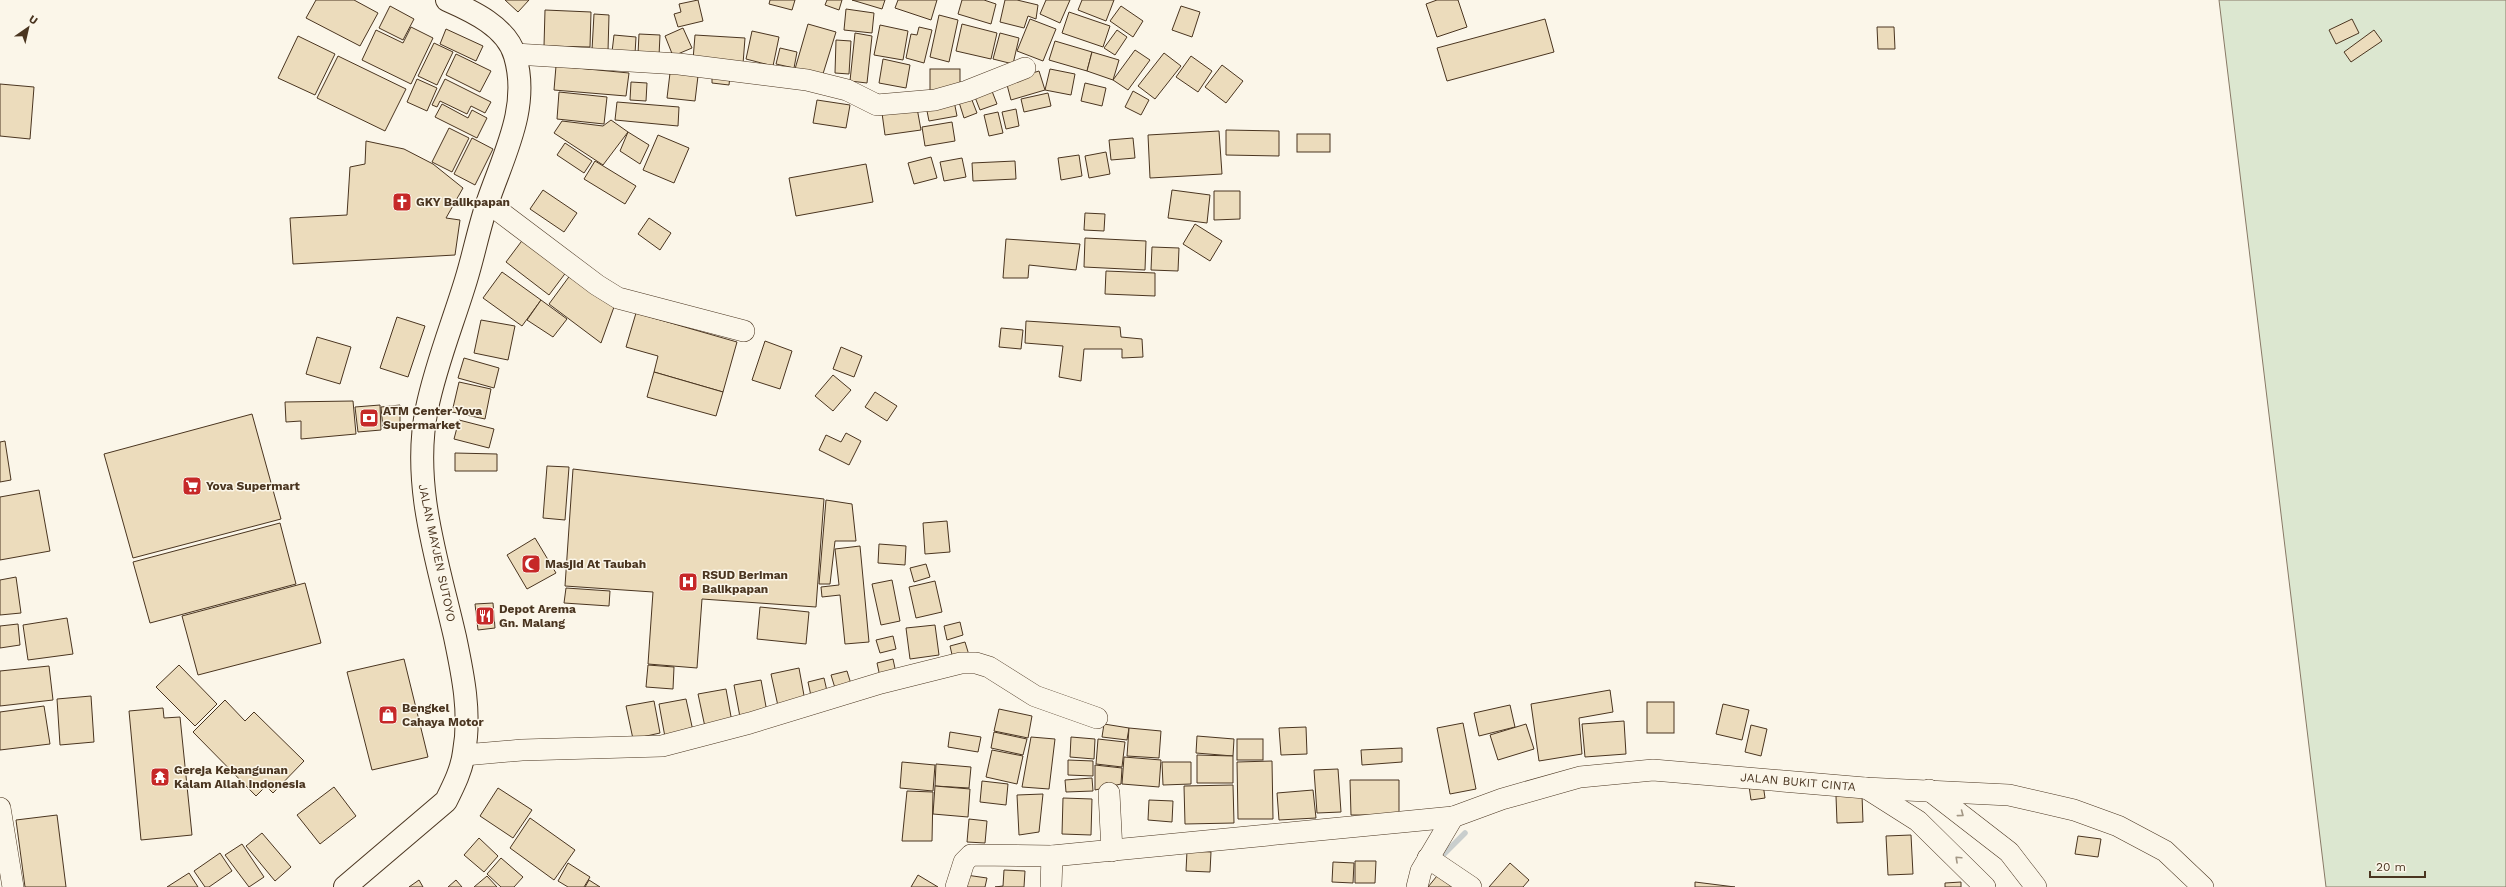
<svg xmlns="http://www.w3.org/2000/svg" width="2506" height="887" font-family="'Work Sans',sans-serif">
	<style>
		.green { fill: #dce7d0; stroke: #887966 }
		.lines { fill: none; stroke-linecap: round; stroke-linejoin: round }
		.stream { stroke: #c9cecd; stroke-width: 5.5 }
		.building { fill: #ecdcbc; stroke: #4a3520 }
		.minor-casing { stroke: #4a3520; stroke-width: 22 }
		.major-casing { stroke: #4a3520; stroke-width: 24 }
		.minor { stroke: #fbf6e9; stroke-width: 21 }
		.major { stroke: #fbf6e9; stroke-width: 22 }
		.oneway { stroke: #a29684 }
		.labels { text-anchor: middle; stroke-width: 3; stroke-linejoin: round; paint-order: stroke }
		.poi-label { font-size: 12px; font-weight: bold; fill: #4a3520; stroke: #fbf6e9; text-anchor: start }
		.street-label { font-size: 12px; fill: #4a3520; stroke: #fbf6e9 }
	</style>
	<rect width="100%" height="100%" fill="#fbf6e9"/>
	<path class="green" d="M2219 0H2506V887H2326Z"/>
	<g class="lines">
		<path class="stream" d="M1439 859 1465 833"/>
	</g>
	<g class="building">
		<path d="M316 0H354L378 13 360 46 306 18Z"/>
		<path d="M505 0H529L518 12Z"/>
		<path d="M698 0 703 21 678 27 674 14 681 12 679 4Z"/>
		<path d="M770 0H795L792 10 769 4Z"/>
		<path d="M827 0H842L839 10 825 5Z"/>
		<path d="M852 0H885L882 9Z"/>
		<path d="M898 0H937L931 20 895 8Z"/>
		<path d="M962 0H984L996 4 991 24 958 14Z"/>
		<path d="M1005 0H1017L1038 5 1036 19 1028 16 1024 28 1000 22Z"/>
		<path d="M1046 0H1070L1060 23 1040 14Z"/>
		<path d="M1082 0H1114L1106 21 1078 10Z"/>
		<path d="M1437 0H1458L1467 27 1437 37 1426 4Z"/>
		<path d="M390 6 414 19 403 40 379 28Z"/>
		<path d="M1121 6 1143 21 1133 37 1110 21Z"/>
		<path d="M1181 6 1200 12 1192 37 1172 30Z"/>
		<path d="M846 9 874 13 872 33 844 30Z"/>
		<path d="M545 10 591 12 590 47 544 46Z"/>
		<path d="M1069 12 1110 26 1103 47 1062 33Z"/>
		<path d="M594 14 609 15 608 51 592 50Z"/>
		<path d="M939 15 958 20 949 62 930 57Z"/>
		<path d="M1030 19 1056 29 1043 61 1017 51Z"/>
		<path d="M1545 19 1554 52 1447 81 1437 48Z"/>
		<path d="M2352 19 2359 33 2336 44 2329 30Z"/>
		<path d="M808 24 836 32 822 77 795 69Z"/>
		<path d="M962 24 997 33 991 59 956 51Z"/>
		<path d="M880 25 908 31 903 60 874 55Z"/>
		<path d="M411 27 433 38 411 84 362 60 376 30 403 43Z"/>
		<path d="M919 27 932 30 924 63 906 58 911 34 917 35Z"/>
		<path d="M1877 27H1894L1895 49H1878Z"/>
		<path d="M683 28 692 48 673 56 665 36Z"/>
		<path d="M446 29 483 46 476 61 440 44Z"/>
		<path d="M1117 30 1127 37 1115 55 1104 48Z"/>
		<path d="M2374 30 2382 41 2351 62 2344 52Z"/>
		<path d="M752 31 779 37 773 66 746 59Z"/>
		<path d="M855 33 872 36 867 83 850 81Z"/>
		<path d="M1000 33 1019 38 1013 64 993 59Z"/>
		<path d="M639 34 660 35 659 56 638 54Z"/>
		<path d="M614 35 636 37 635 54 612 52Z"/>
		<path d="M695 35 745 38 743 64 693 60Z"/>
		<path d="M298 36 335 54 315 95 278 78Z"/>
		<path d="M836 40 851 41 849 74 835 73Z"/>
		<path d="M1055 41 1092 52 1087 71 1049 60Z"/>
		<path d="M434 43 453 52 437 85 418 76Z"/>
		<path d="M780 48 797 52 794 68 776 64Z"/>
		<path d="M1135 50 1150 60 1128 90 1113 80Z"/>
		<path d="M1092 52 1119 60 1113 80 1087 71Z"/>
		<path d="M1164 53 1181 66 1155 99 1138 86Z"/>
		<path d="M456 54 491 71 480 92 446 75Z"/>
		<path d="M338 56 406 89 385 131 317 98Z"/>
		<path d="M1191 56 1212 71 1198 92 1176 77Z"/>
		<path d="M883 59 910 65 906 88 879 83Z"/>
		<path d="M1222 65 1243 81 1226 103 1205 87Z"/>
		<path d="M556 66 629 73 626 96 554 90Z"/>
		<rect x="930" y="69" width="30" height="21"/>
		<path d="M1050 69 1075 74 1071 95 1045 90Z"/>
		<path d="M1039 71 1045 90 1011 100 1006 81Z"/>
		<path d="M670 73 698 76 695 101 667 98Z"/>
		<path d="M712 75 730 76 729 85 712 83Z"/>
		<path d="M417 79 437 88 427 111 407 102Z"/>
		<path d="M445 79 491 102 485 113 471 106 467 114 440 101 437 107 432 105Z"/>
		<path d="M631 82 647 83 646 101 630 100Z"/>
		<path d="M1085 83 1106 88 1102 106 1081 101Z"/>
		<path d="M0 84 34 87 30 139 0 136Z"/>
		<path d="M990 86 997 104 980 110 973 92Z"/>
		<path d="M1133 91 1149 100 1141 115 1125 107Z"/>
		<path d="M559 92 607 97 604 124 557 119Z"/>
		<path d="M1048 93 1051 106 1024 112 1021 99Z"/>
		<path d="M970 95 977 113 964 118 958 99Z"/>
		<path d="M817 100 850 105 846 128 813 123Z"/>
		<path d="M954 101 957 116 929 121 926 106Z"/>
		<path d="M617 102 679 107 678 126 615 120Z"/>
		<path d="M442 104 468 118 472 110 487 118 477 138 435 117Z"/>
		<path d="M917 108 921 130 885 135 882 113Z"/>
		<path d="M1016 109 1019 126 1006 129 1002 112Z"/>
		<path d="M998 112 1003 133 989 136 984 115Z"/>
		<path d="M611 120 628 132 603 165 554 133 562 121 603 126Z"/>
		<path d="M952 122 955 141 925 146 922 127Z"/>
		<path d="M449 128 469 138 452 172 432 162Z"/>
		<path d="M1226 130 1279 131V156L1226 155Z"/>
		<path d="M1219 131 1222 174 1150 178 1148 135Z"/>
		<path d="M628 132 649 145 640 164 620 151Z"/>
		<rect x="1297" y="134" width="33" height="18"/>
		<path d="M658 135 689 148 674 183 643 170Z"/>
		<path d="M472 138 493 149 475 185 454 174Z"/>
		<path d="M1133 138 1135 158 1111 160 1109 140Z"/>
		<path d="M366 141 404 149 433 164 463 188 446 218 460 220 455 255 293 264 290 218 347 215 350 167 365 164Z"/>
		<path d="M565 143 592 161 584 173 557 155Z"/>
		<path d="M1106 152 1110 174 1089 178 1085 156Z"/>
		<path d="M1079 155 1082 176 1061 180 1058 158Z"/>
		<path d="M931 157 937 178 914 184 908 163Z"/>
		<path d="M962 158 966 177 944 181 940 162Z"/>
		<path d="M595 161 636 186 625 204 584 179Z"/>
		<path d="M1015 161 1016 179 973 181 972 163Z"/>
		<path d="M866 164 873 202 796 216 789 178Z"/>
		<path d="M543 190 577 213 564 232 530 209Z"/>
		<path d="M1172 190 1210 195 1207 223 1168 218Z"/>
		<path d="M1214 191H1240V219L1214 220Z"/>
		<path d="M1085 213 1105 214 1104 231 1084 230Z"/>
		<path d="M649 218 671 233 660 250 638 234Z"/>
		<path d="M1195 224 1222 241 1210 261 1183 244Z"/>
		<path d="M524 238 567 271 549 295 506 262Z"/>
		<path d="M1085 238 1146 241 1145 270 1084 267Z"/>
		<path d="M1006 239 1080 244 1076 270 1029 265 1028 278H1003Z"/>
		<path d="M1152 247 1179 248 1178 271 1151 270Z"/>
		<path d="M1106 271 1155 273V296L1105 294Z"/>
		<path d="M502 272 541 300 522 326 483 298Z"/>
		<path d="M571 274 614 307 601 343 549 304Z"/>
		<path d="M541 300 567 319 553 337 527 320Z"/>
		<path d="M636 313 737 342 723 392 654 372 658 356 626 347Z"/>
		<path d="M397 317 425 326 408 377 380 368Z"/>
		<path d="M481 320 515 326 508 360 474 353Z"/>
		<path d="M1026 321 1120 327 1121 337 1142 339 1143 357 1122 358V349H1084L1081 381 1059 377 1063 346 1025 343Z"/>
		<path d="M1001 328 1023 330 1021 349 999 347Z"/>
		<path d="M317 337 351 347 340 384 306 374Z"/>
		<path d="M765 341 792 351 780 389 752 380Z"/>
		<path d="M841 347 862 356 854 377 833 369Z"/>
		<path d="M464 358 499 368 494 388 458 378Z"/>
		<path d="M654 372 723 392 716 416 647 397Z"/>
		<path d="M833 375 851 390 833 411 815 396Z"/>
		<path d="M459 382 491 389 485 419 452 412Z"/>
		<path d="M875 392 897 406 887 421 865 407Z"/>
		<path d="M353 401 356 434 301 439V421L286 422 285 402Z"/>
		<path d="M380 405 381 430 358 432 355 407Z"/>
		<path d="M400 405V428L383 429 381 407Z"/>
		<path d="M252 414 281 519 133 558 104 454Z"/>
		<path d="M459 420 494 429 489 448 454 439Z"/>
		<path d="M846 433 861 441 849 465 819 450 826 435 841 442Z"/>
		<path d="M5 441 11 480 0 482V442Z"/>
		<path d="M455 453 497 454V471H455Z"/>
		<path d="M547 466 569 467 565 520 543 518Z"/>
		<path d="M573 469 824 499 816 607 702 599 697 668 648 664 653 592 565 586Z"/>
		<path d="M39 490 50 551 0 560V497Z"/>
		<path d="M826 500 852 504 856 541H835L830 584H819Z"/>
		<path d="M947 521 950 552 925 554 923 523Z"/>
		<path d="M280 523 296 584 150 623 133 562Z"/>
		<path d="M535 538 556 573 527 589 507 555Z"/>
		<path d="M879 544 906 546 905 565 878 563Z"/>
		<path d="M860 546 869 642 845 644 840 595 822 597 821 587 839 585 835 549Z"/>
		<path d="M926 564 930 577 914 582 910 568Z"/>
		<path d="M16 577 21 613 0 615V580Z"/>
		<path d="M892 580 900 621 881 625 872 584Z"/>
		<path d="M935 581 942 612 916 618 909 587Z"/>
		<path d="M305 583 321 643 198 675 182 616Z"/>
		<path d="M566 588 610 591 609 606 564 603Z"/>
		<path d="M493 603 495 628 478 630 475 604Z"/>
		<path d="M760 607 809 612 806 644 757 639Z"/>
		<path d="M67 618 73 654 28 660 23 625Z"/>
		<path d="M960 622 963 635 947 640 944 626Z"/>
		<path d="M18 624 20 645 0 648V626Z"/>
		<path d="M935 625 939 655 910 659 906 628Z"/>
		<path d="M893 636 896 649 880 653 876 640Z"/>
		<path d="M965 642 969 655 953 659 950 646Z"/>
		<path d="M404 659 428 757 372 770 347 672Z"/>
		<path d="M893 659 896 673 880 677 877 663Z"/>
		<path d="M179 665 217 704 195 726 156 687Z"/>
		<path d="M648 665 674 667 673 689 646 687Z"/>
		<path d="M49 666 53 700 0 706V671Z"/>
		<path d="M799 668 805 701 778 706 771 674Z"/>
		<path d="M847 671 851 684 835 688 831 675Z"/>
		<path d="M824 678 827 691 811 696 808 682Z"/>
		<path d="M761 680 767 712 740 717 734 685Z"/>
		<path d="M726 689 732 722 705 727 698 694Z"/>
		<path d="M1610 690 1613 712 1579 718 1582 754 1539 761 1531 704Z"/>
		<path d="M91 696 94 742 60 745 57 699Z"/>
		<path d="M686 699 693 731 665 737 659 704Z"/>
		<path d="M225 700 245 721 254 712 304 761 273 793 266 786 256 796 193 732Z"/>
		<path d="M654 701 660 733 633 739 626 706Z"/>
		<rect x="1647" y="702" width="27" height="31"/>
		<path d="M1723 704 1749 710 1742 740 1716 734Z"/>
		<path d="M1510 705 1515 727 1479 736 1474 713Z"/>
		<path d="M44 706 50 744 0 750V712Z"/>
		<path d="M163 708 164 718 180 717 192 835 141 840 129 711Z"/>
		<path d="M999 709 1032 716 1028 738 994 731Z"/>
		<path d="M1624 721 1626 754 1585 757 1582 724Z"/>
		<path d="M1463 723 1476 789 1450 794 1437 728Z"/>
		<path d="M1104 724 1129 728 1127 740 1102 737Z"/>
		<path d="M1526 724 1534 749 1498 760 1490 735Z"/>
		<path d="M1751 725 1767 729 1761 756 1745 752Z"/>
		<path d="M1306 727 1307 754 1281 755 1279 728Z"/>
		<path d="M1129 728 1161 731 1159 758 1127 756Z"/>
		<path d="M950 732 981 737 978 752 948 747Z"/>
		<path d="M994 732 1027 739 1023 755 991 748Z"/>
		<path d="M1197 736 1234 739 1233 756 1196 753Z"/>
		<path d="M1031 737 1055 739 1049 789 1022 787Z"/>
		<path d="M1071 737 1095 739 1094 759 1070 757Z"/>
		<path d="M1098 739 1125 742 1122 767 1096 764Z"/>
		<rect x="1237" y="739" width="26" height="21"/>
		<path d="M1402 748V762L1362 765 1361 750Z"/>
		<path d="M992 750 1023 756 1017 784 986 777Z"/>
		<path d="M1197 755 1233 756V783H1197Z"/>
		<path d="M1124 757 1161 760 1159 787 1122 784Z"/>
		<path d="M1068 760 1093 761V776L1068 775Z"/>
		<path d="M1272 761 1273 819H1238L1237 762Z"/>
		<path d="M902 762 935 765 933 791 900 788Z"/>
		<path d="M1162 762H1191V784L1163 785Z"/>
		<path d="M936 764 971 767 969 788 935 786Z"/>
		<path d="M1095 765 1122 768 1121 784 1095 790Z"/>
		<path d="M1338 769 1341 812 1317 813 1314 770Z"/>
		<path d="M1092 778 1093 791 1066 792 1065 780Z"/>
		<path d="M1350 780H1399V815H1351Z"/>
		<path d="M982 781 1008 784 1006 805 980 802Z"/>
		<path d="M1763 784 1765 798 1751 800 1749 786Z"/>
		<path d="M1233 785 1234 823 1185 824 1184 786Z"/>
		<path d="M935 786 970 789 968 817 933 814Z"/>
		<path d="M334 787 356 816 320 844 297 815Z"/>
		<path d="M498 788 532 810 513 838 480 816Z"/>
		<path d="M1313 790 1316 818 1279 820 1277 793Z"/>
		<path d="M907 791 933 792 932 841H902Z"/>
		<path d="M1043 794 1039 832 1019 835 1017 795Z"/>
		<path d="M1862 795 1863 822 1837 823 1836 796Z"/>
		<path d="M1063 798 1092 799 1091 835 1062 834Z"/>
		<path d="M1149 800 1173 801 1172 822 1148 820Z"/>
		<path d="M57 815 66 887H25L16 820Z"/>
		<path d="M530 818 575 850 554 880 510 848Z"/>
		<path d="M969 819 987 821 985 843 967 842Z"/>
		<path d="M262 833 291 867 275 881 246 846Z"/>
		<path d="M1911 835 1913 874 1888 875 1886 836Z"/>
		<path d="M2078 836 2101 839 2098 857 2075 854Z"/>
		<path d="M479 838 498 856 484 872 464 855Z"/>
		<path d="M242 844 264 877 249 887 225 855Z"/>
		<path d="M1187 851 1211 852 1210 872 1186 871Z"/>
		<path d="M220 853 232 871 209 887H205L194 871Z"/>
		<path d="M501 858 523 877 514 887H501L487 874Z"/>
		<path d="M1355 861H1376L1375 883H1355Z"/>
		<path d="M1333 862 1354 863 1353 883 1332 882Z"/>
		<path d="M568 863 590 877 584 887H568L558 881Z"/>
		<path d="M1510 863 1529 880 1523 887H1489Z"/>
		<path d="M1004 870 1025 871 1024 887H995L1003 886Z"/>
		<path d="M1441 871 1462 887H1428Z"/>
		<path d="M189 873 198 887H167Z"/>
		<path d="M918 875 938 887H911Z"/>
		<path d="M966 875 987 878 985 887H965Z"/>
		<path d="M487 876 497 887H474Z"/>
		<path d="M419 880 423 887H409Z"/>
		<path d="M456 880 462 887H448Z"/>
		<path d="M589 880 600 887H585Z"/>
		<path d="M1695 882 1735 887H1695Z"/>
		<path d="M1961 882V887H1945V883Z"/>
	</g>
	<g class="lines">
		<defs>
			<g id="minor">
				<path d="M515 54 679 64 807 80 847 90 877 105 935 100 967 91 1025 68"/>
				<path d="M487 202 597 285 618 298 744 331"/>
				<path d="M464 755 522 750 662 746 750 723 881 683 961 663H976L989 667 1035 696 1097 718"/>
				<path d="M1866 788 1918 821 1985 887"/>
				<path d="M1929 790 2009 852 2036 887"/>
				<path d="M1109 793 1112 851"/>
				<path d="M0 808 13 887"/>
				<path d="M1428 858 1471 887"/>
				<path d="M956 887 964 862 971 855 1052 856 1453 817"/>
				<path d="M1051 887 1052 856"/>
				<path d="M1417 887 1421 871 1453 817 1502 799 1580 777 1653 770 1865 788 2009 795 2074 810 2118 826 2165 851 2203 887"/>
			</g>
			<path id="major" d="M345 887 446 801C454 785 462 769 464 752 471 714 463 675 455 637 438 562 411 485 427 408 436 364 453 323 466 280 474 254 479 227 488 201 504 154 530 107 515 56 507 27 472 11 447 0"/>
		</defs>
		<use href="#minor" class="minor-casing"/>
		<use href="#major" class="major-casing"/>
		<use href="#minor" class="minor"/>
		<use href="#major" class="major"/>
	</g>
	<defs><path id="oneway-chevron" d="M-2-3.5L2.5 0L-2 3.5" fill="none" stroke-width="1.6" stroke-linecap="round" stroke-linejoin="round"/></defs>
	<g class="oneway">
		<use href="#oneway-chevron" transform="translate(1961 814) rotate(37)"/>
		<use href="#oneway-chevron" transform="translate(1958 859) rotate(-137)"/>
	</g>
	<defs>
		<symbol id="church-square" viewBox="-11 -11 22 22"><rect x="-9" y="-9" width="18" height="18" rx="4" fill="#c62828" stroke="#fbf6e9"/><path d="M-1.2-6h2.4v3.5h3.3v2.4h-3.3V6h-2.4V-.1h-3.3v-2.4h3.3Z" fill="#fff"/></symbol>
		<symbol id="bank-square" viewBox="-11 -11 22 22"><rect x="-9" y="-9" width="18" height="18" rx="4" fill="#c62828" stroke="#fbf6e9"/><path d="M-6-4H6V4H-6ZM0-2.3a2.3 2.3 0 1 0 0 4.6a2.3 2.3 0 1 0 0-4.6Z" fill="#fff"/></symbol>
		<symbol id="supermarket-square" viewBox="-11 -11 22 22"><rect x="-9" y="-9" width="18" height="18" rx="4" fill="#c62828" stroke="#fbf6e9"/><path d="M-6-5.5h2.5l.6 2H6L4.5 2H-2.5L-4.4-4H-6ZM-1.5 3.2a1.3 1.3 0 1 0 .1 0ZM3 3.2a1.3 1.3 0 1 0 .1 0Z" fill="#fff"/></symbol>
		<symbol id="mosque-square" viewBox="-11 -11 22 22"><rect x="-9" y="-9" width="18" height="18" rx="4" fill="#c62828" stroke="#fbf6e9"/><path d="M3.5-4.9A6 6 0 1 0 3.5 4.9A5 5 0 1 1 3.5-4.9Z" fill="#fff"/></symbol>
		<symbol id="hospital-square" viewBox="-11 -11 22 22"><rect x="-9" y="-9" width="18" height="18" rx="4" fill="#c62828" stroke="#fbf6e9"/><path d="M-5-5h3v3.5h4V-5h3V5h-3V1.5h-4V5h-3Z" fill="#fff"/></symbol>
		<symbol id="restaurant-square" viewBox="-11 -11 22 22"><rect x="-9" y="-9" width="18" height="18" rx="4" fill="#c62828" stroke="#fbf6e9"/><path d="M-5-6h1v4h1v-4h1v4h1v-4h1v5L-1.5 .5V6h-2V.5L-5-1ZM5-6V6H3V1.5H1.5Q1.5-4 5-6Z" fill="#fff"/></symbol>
		<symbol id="shop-square" viewBox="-11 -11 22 22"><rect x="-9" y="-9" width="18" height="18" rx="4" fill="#c62828" stroke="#fbf6e9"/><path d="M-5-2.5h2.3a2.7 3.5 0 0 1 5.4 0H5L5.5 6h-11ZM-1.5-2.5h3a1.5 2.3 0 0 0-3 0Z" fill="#fff"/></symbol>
		<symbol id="temple-square" viewBox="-11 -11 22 22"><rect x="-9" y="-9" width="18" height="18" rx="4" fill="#c62828" stroke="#fbf6e9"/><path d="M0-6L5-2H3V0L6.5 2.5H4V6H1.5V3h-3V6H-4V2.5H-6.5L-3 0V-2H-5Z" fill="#fff"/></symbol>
	</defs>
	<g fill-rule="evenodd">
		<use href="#church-square" x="391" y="191" width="22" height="22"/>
		<use href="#bank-square" x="358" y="407" width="22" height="22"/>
		<use href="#supermarket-square" x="181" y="475" width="22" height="22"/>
		<use href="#mosque-square" x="520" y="553" width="22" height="22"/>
		<use href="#hospital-square" x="677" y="571" width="22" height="22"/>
		<use href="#restaurant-square" x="474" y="605" width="22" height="22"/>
		<use href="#shop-square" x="377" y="704" width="22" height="22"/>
		<use href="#temple-square" x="149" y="766" width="22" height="22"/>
	</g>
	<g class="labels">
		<g class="poi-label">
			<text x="416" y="206">GKY Balikpapan</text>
			<text x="383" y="415">ATM Center Yova<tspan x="383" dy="14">Supermarket</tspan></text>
			<text x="206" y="490">Yova Supermart</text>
			<text x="545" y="568">Masjid At Taubah</text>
			<text x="702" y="579">RSUD Beriman<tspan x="702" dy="14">Balikpapan</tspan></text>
			<text x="499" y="613">Depot Arema<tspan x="499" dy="14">Gn. Malang</tspan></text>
			<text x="402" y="712">Bengkel<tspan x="402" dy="14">Cahaya Motor</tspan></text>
			<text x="174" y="774">Gereja Kebangunan<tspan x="174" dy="14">Kalam Allah Indonesia</tspan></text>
		</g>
		<g class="street-label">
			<text transform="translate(437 553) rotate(78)" y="4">JALAN MAYJEN SUTOYO</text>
			<text transform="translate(1798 782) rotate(5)" y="4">JALAN BUKIT CINTA</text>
		</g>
	</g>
	<g transform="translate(28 28) rotate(34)" stroke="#fbf6e9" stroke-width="3" paint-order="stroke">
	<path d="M0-3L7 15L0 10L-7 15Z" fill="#4a3520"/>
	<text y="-6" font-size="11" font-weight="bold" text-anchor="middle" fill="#4a3520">U</text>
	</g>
	<path d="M2370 871v6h55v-6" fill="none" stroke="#4a3520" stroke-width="2"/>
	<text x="2376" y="871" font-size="12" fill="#4a3520" stroke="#fbf6e9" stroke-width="3" paint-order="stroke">20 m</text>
</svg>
